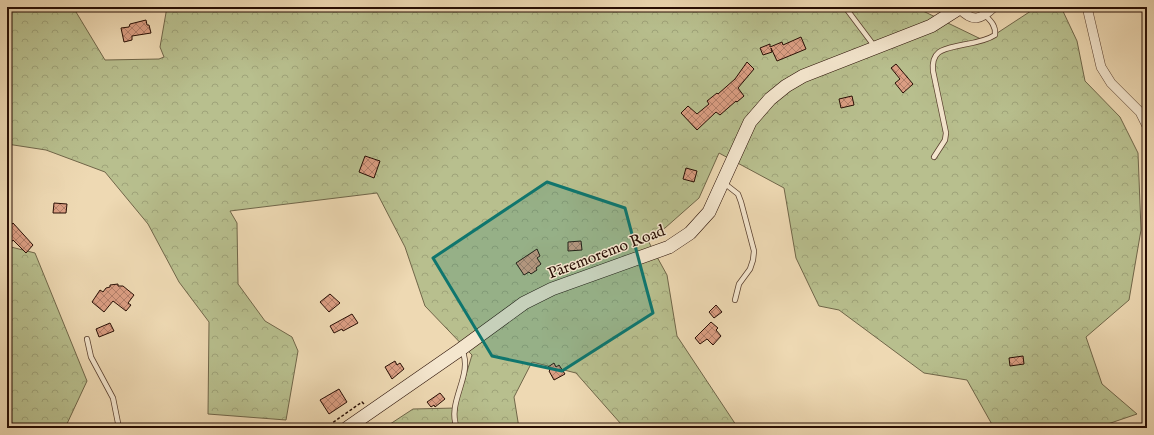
<svg xmlns="http://www.w3.org/2000/svg" width="1154" height="435" font-family="'IM FELL English',serif">
  <style>
    .forest { fill: url(#forest-crowns); stroke: #706649 }
    .building { fill: url(#building-cross-hatch); stroke: #280e04 }
    .lines { fill: none; stroke-linecap: round; stroke-linejoin: round }
    .lane-casing { stroke: #5a4130; stroke-width: 6 }
    .street-casing { stroke: #5a4130; stroke-width: 10 }
    .secondary-casing { stroke: #280e04; stroke-width: 14 }
    .path { stroke: #280e04; stroke-width: 1.5; stroke-dasharray: 3 2; stroke-linecap: butt }
    .lane { stroke: #f4e6ce; stroke-width: 4.5 }
    .street { stroke: #f4e6ce; stroke-width: 9 }
    .secondary { stroke: #f4e6ce; stroke-width: 13 }
    .marked { fill: #0f766e; fill-opacity: 0.2; stroke: #0f766e; stroke-width: 3; stroke-linejoin: round }
    .labels { text-anchor: middle; stroke-width: 3; stroke-linejoin: round; paint-order: stroke }
    .street-label { font-size: 16px; fill: #280e04; stroke: #f4e6ce }
  </style>
  <defs>
    <pattern id="forest-crowns" width="20" height="18" patternUnits="userSpaceOnUse"><rect width="20" height="18" fill="#b8bf8e"/><path d="M2 6a3 3 0 1 1 6 0M12 15a3 3 0 1 1 6 0" fill="none" stroke="#9ea379"/></pattern>
    <pattern id="building-cross-hatch" width="8" height="8" patternUnits="userSpaceOnUse"><rect width="8" height="8" fill="#db9e83"/><path d="M0 0l8 8M0 8l8-8" fill="none" stroke="#b27f69"/></pattern>
  </defs>
  <rect width="100%" height="100%" fill="#eed9b3"/>
  <filter id="stains"><feTurbulence type="fractalNoise" baseFrequency=".005" numOctaves="4"/><feColorMatrix values="0 0 0 0 .2 0 0 0 0 .09 0 0 0 0 .02 0 0 0 .5 -.17"/></filter>
  <radialGradient id="worn" r=".72"><stop offset=".6" stop-color="#630" stop-opacity="0"/><stop offset="1" stop-color="#630" stop-opacity=".3"/></radialGradient>
  <g class="forest">
    <polygon points="7,7 73,7 105,60 159,59 164,57 160,47 167,7 927,7 923,11 985,41 1037,7 1061,7 1077,41 1085,81 1120,117 1138,153 1141,230 1129,300 1086,337 1102,384 1137,414 1096,428 994,428 967,380 924,373 839,310 819,306 796,258 784,188 719,153 699,198 665,228 646,237 667,275 677,336 738,428 623,428 621,424 576,373 532,362 514,397 519,428 384,428 413,409 456,408 472,355 425,306 405,247 377,193 230,211 237,223 238,284 265,321 292,337 298,351 286,420 208,414 209,322 179,282 148,224 105,172 46,150 7,144"/>
    <polygon points="7,246 35,253 87,381 65,428 7,428"/>
  </g>
  <g class="building">
    <polygon points="146,20 147,25 149,25 151,33 132,36 132,40 124,42 121,28 129,27 130,24"/>
    <polygon points="801,37 806,49 777,61 771,48 772,52 763,55 760,48 770,44 770,47 782,42 783,45"/>
    <polygon points="747,62 754,69 738,88 744,96 737,102 736,101 720,115 716,112 697,130 681,113 688,106 697,114 709,104 707,101 717,93 718,94 735,79"/>
    <polygon points="896,64 913,84 903,93 895,83 900,79 891,68"/>
    <polygon points="852,96 854,105 841,108 839,99"/>
    <polygon points="365,156 380,161 374,178 359,172"/>
    <polygon points="686,168 697,171 694,182 683,179"/>
    <polygon points="54,203 67,204 66,213 53,213"/>
    <polygon points="13,223 33,245 26,253 13,240 7,248 7,230"/>
    <polygon points="581,241 582,250 568,251 568,242"/>
    <polygon points="537,249 540,256 537,258 541,264 536,268 537,270 531,274 529,272 524,275 516,263"/>
    <polygon points="118,284 118,286 123,286 134,295 128,303 131,305 126,311 113,301 104,312 92,302 100,290 103,292 106,288 110,287 110,285"/>
    <polygon points="330,294 340,303 329,312 320,302"/>
    <polygon points="716,305 722,312 714,318 709,312"/>
    <polygon points="352,314 358,323 343,331 342,329 334,333 330,326"/>
    <polygon points="711,322 718,328 716,330 721,336 713,345 707,339 700,344 695,338"/>
    <polygon points="110,323 114,331 99,337 96,329"/>
    <polygon points="1023,356 1024,364 1010,366 1009,358"/>
    <polygon points="395,361 397,365 400,363 404,369 392,379 385,367"/>
    <polygon points="554,363 556,367 559,365 565,374 554,380 549,371 550,370 548,367"/>
    <polygon points="339,389 347,402 329,414 320,400"/>
    <polygon points="440,393 445,399 435,407 434,405 431,407 427,402"/>
  </g>
  <g class="lines">
    <defs>
      <g id="lane">
        <polyline points="845,7 875,47"/>
        <path d="M934 157 945 140 946 133 933 71C931 49 945 49 962 45 973 43 986 41 995 35 996 26 991 21 985 15"/>
        <polyline points="724,183 738,194 741,202 754,251 753,260 750,269 739,284 735,300"/>
        <polyline points="87,339 91,357 113,398 119,428"/>
        <path d="M457 428C446 402 474 375 462 350"/>
      </g>
      <g id="street">
        <polyline points="1087,7 1101,67 1111,83 1140,112 1147,126"/>
        <path d="M959 8C973 23 980 20 994 7"/>
      </g>
      <polyline id="secondary" points="347,428 461,349 524,303 552,289 669,247 690,233 709,212 750,122 770,99 786,86 803,76 931,26 961,7"/>
    </defs>
    <use href="#lane" class="lane-casing"/>
    <use href="#street" class="street-casing"/>
    <use href="#secondary" class="secondary-casing"/>
    <polyline class="path" points="325,428 362,402 364,404"/>
    <use href="#lane" class="lane"/>
    <use href="#street" class="street"/>
    <use href="#secondary" class="secondary"/>
  </g>
  <path class="marked" d="M547 182 625 208 653 313 562 371 492 356 433 258Z"/>
  <g class="labels">
    <g class="street-label">
      <text transform="translate(606 251) rotate(-21)" y="6">Pāremoremo Road</text>
    </g>
  </g>
  <rect width="1154" height="435" fill="none" stroke="#eed9b3" stroke-width="24"/>
  <rect x="8" y="8" width="1138" height="419" fill="none" stroke="#280e04" stroke-width="2"/>
  <rect x="12" y="12" width="1130" height="411" fill="none" stroke="#280e04"/>
  <rect width="100%" height="100%" filter="url(#stains)"/>
  <rect width="100%" height="100%" fill="url(#worn)"/>
</svg>
